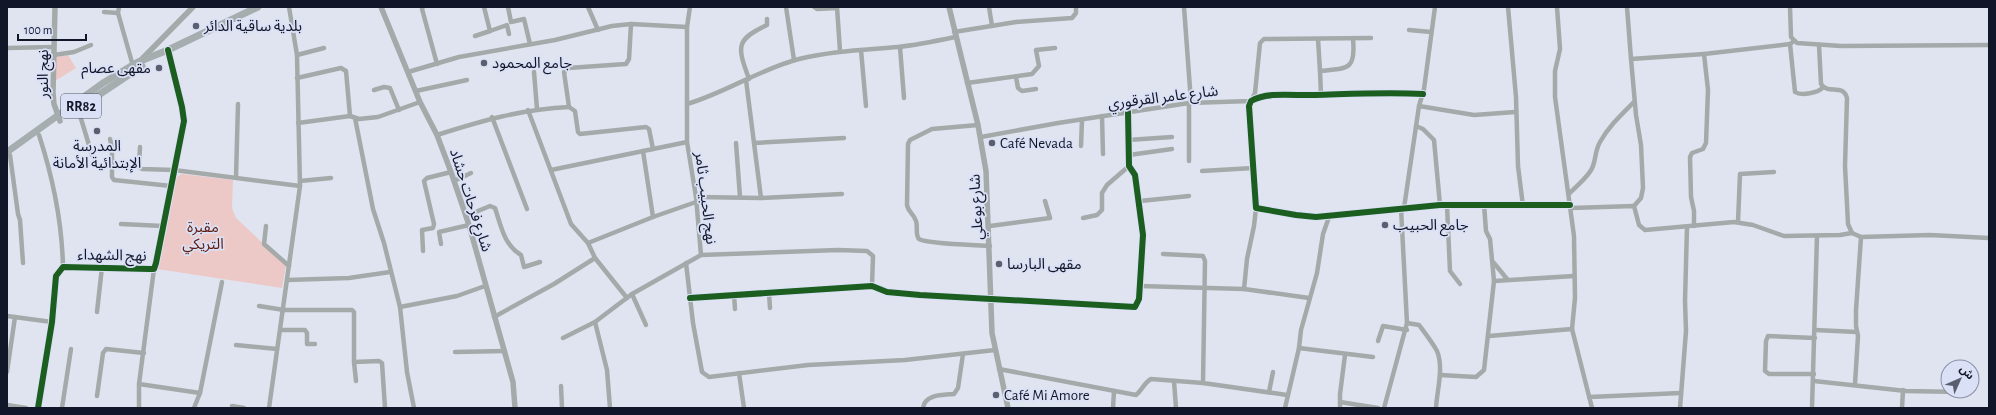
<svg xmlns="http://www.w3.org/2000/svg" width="1996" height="415" font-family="'Alegreya Sans','Noto Sans Arabic',sans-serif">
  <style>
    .green { fill: #ecc9c6 }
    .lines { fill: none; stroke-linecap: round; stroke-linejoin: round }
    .minor { stroke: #a4aaa9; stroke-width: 4.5 }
    .tertiary { stroke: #a4aaa9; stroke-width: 5.5 }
    .primary { stroke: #a5adaf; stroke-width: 7 }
    .cycleway-casing { stroke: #dae0f6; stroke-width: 8 }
    .cycleway { stroke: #1b5e20; stroke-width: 6 }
    .poi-dot { fill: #5a5e6f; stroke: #dae0f6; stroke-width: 1.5 }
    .labels { text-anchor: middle; stroke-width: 3.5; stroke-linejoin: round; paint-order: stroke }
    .shield { fill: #dae0f6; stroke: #4e5366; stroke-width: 1 }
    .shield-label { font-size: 14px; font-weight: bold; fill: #121629 }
    .poi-label { font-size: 15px; fill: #121629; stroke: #dae0f6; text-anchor: start }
    .street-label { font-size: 15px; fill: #121629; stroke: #dae0f6 }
    .park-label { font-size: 15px; fill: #5e1b0d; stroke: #dae0f6 }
  </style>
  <rect width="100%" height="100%" fill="#e0e4f0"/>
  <g class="green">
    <polygon points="68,55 76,68 55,81 56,57"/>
    <polygon points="181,174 233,180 232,208 236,218 286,265 282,288 157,269 175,179"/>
  </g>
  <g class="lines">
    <g class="minor">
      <polyline points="119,7 118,13 133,66"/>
      <polyline points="423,7 422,9 437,64"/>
      <polyline points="508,7 511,22 524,19 530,44"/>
      <polyline points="588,7 598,30"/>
      <polyline points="786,7 794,60"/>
      <polyline points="814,7 817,9 837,8"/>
      <polyline points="837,7 840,51"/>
      <polyline points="989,7 992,26"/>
      <polyline points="1184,7 1191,102"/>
      <polyline points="1508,7 1516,97 1518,166 1523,206"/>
      <polyline points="1557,7 1560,49 1555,71 1555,97 1574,236 1575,298 1572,329 1592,408"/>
      <polyline points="1627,7 1631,59 1704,54"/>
      <polyline points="1790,7 1791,37 1797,43 1841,46 1989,45"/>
      <polyline points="104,12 118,13"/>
      <polyline points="1409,30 1431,32"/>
      <polyline points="490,31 507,25 509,34"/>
      <polyline points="954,32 1016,22 1072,18 1076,13 1076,7"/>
      <polyline points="475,36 490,31 484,7"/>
      <polyline points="1318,39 1320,71"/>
      <path d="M1790 44 1795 92C1801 96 1819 93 1823 87"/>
      <path d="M1819 45 1821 84C1828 95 1843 83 1847 98L1845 166 1848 224 1852 233 1861 237 1930 235 1989 238"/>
      <polyline points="900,47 904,98"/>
      <polyline points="7,48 54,47"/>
      <polyline points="861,50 866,106"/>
      <polyline points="54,55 74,52 91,45"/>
      <polyline points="297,55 324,48"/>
      <polyline points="1631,59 1636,115 1641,145 1643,188 1641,198 1634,206"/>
      <polyline points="408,72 459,57 555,40 612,26 631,24 687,27"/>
      <polyline points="534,72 537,109"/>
      <polyline points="1016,77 1018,88 1022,91 1036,89"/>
      <polyline points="297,78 341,68 346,71 350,116"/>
      <path d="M749 79C738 48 734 40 767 25V19"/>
      <polyline points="746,80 761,198"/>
      <polyline points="967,83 1032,74 1039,66 1036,50 1055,48"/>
      <polyline points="374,90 384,87 390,88 399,110"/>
      <polyline points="416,91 467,80"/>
      <path d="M1423 94C1387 92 1351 94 1315 95 1296 96 1268 91 1251 101L1249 106 1256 208 1296 215 1316 217 1440 205H1570"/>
      <path d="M1321 95 1320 71C1347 68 1356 71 1353 39"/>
      <path d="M687 104C725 93 760 69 799 59 832 51 865 50 898 47 917 45 936 41 955 37"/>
      <polyline points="1419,106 1474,115 1515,112"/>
      <polyline points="569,107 575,111 578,132 580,134 646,127 649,129 653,149"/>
      <polyline points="76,109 79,112 92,155"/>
      <polyline points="528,110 571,224 588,243 595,258 627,298"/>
      <polyline points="1102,116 1103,154"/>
      <polyline points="492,117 527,209"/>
      <polyline points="355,118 373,209 384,243 400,307 407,372 414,408"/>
      <polyline points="298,123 350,116 359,119 378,117 420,102"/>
      <path d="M978 125 932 129 910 140 908 144 907 205C908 212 914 214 916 221 918 226 915 235 919 239 925 244 979 245 990 246"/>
      <polyline points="1416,126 1423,129 1434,140 1440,205"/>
      <path d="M39 135C53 178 62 222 63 267"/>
      <path d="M437 135C481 121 522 109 569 107L564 72 568 68 626 64 629 59 631 24"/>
      <polyline points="981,137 1058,123 1189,103 1251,101 1255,93 1260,43 1264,39 1371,38"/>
      <polyline points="110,139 112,148 112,177 114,180 171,186"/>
      <polyline points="1128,140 1172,137"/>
      <polyline points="736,143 740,197"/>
      <polyline points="754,143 844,138"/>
      <polyline points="1081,146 1082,120"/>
      <polyline points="140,147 139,167 142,169 174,170 300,186"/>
      <polyline points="643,151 653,217"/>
      <polyline points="10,155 18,214 20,220 23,263"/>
      <polyline points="1129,155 1172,149"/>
      <polyline points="1189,161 1189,103"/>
      <polyline points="551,170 687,142"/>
      <polyline points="1202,171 1253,168"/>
      <polyline points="236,177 238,104"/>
      <polyline points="300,181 331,178"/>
      <polyline points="454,181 471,173"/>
      <path d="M1569 194C1576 186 1590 176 1593 166 1596 158 1595 151 1600 142 1609 126 1621 115 1634 102"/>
      <polyline points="696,197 761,198 842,194"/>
      <polyline points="1140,201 1189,196"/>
      <polyline points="1484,204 1486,231 1490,239 1494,281 1574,276"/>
      <polyline points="1447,205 1450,271 1460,284"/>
      <polyline points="1404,208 1419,106 1424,89 1435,7"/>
      <polyline points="1571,208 1634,206 1639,225 1645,230 1734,222 1753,225 1784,236 1840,235 1852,233"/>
      <path d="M466 216 490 206 495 208C501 226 504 245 521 255L524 267 540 262"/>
      <polyline points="1083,218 1097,215 1102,210 1102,193 1107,185 1129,166"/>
      <polyline points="1738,222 1740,174 1774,172"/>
      <polyline points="121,224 163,226"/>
      <polyline points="266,226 264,244 289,266"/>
      <polyline points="990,226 1050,218 1045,201"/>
      <polyline points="1694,226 1694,211 1691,197 1690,157 1692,153 1703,149 1706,143 1708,90 1704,54 1790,44 1794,41"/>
      <polyline points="588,243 653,217 696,202"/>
      <polyline points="441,244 439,232 469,225"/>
      <polyline points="423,251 422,230 433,228 434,224 424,181 427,178 451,172"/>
      <polyline points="1163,254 1203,256 1205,261 1203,383 1287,395"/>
      <polyline points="701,255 838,250 867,251 873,256 872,286"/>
      <polyline points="686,263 693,323 702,372 709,377 808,365 905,360 995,350"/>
      <polyline points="1494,263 1507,279"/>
      <polyline points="154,269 139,384 200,393 222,282"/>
      <polyline points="287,280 349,278 390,272"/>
      <polyline points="1140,286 1244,289 1309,298"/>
      <polyline points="1244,289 1247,259 1254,226 1256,208"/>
      <polyline points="769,293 770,308"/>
      <polyline points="632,294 646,325"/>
      <polyline points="734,295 735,309"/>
      <polyline points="690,298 872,286 887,292 920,295 1135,307 1139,299 1143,235 1135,175 1129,166 1128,112"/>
      <polyline points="259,306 284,310 352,310 354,312 354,362 356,381"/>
      <polyline points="400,307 457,296 485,286"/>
      <polyline points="97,312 102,267"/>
      <polyline points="7,316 52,322"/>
      <polyline points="494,317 554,284 595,258"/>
      <polyline points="595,322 607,370 610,408"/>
      <path d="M1407 323 1419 325C1425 333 1432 342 1437 351 1444 368 1437 390 1436 408"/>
      <polyline points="281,330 305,330 307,333 307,344 315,344"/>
      <polyline points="1815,330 1857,332"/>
      <polyline points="1489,336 1572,329"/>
      <polyline points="563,338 595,322 632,294 701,255 696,197 687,142 687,27 690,7"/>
      <polyline points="1378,341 1383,326 1407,330"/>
      <polyline points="236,345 277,349"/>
      <polyline points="1299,348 1373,357"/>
      <polyline points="455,352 505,351"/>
      <polyline points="354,362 379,361 382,363 385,408"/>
      <path d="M999 369 1136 395C1142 390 1144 383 1151 379L1203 383"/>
      <polyline points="7,372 15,317"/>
      <polyline points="739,373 744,408"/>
      <polyline points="1814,374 1769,374 1765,371 1766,341 1768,336 1815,338"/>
      <polyline points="1440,375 1476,377 1484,370 1494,281"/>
      <polyline points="1174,381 1176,408"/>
      <polyline points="1814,381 1906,391 1960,392"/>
      <polyline points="1855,384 1858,336 1856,326 1856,310 1861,237"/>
      <polyline points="561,386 562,408"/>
      <polyline points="1269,392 1273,372"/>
      <polyline points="97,396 103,353 106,349 144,353"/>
      <polyline points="1589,397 1681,393"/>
      <polyline points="1340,402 1378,408"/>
      <polyline points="7,405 26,408"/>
      <polyline points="232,406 244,408"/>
      <polyline points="38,408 52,322 56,276 63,267 150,269 154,269 156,263 184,121 182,107 168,50"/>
      <polyline points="62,408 71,349"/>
      <polyline points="139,408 139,384"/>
      <polyline points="194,408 200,393"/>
      <polyline points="269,408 300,186 297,55 289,7"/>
      <path d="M923 408C925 394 943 395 954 394L958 388 963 354"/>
      <polyline points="1113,408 1114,391"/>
      <polyline points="1285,408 1299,348 1301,330 1317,273 1323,234 1329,217"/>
      <polyline points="1340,408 1340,394 1345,355"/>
      <polyline points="1384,408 1407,323 1401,208"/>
      <polyline points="1680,408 1686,331 1685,301 1687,227"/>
      <polyline points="1812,408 1817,236"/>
      <polyline points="1902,408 1903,390"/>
    </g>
    <g class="tertiary">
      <polyline points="55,7 53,93 54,104 60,121"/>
      <polyline points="381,7 420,102 437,135 451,172 469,225 513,382 515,408"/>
      <polyline points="949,7 978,125 986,171 992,333 1008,408"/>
      <polyline points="140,61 193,7"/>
    </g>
    <g class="primary">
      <polyline points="73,112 142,66"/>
      <polyline points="7,152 103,83 138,62 168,50 258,7"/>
    </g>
    <defs>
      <g id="cycleway">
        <path d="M1423 94C1387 92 1351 94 1315 95 1296 96 1268 91 1251 101L1249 106 1256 208 1296 215 1316 217 1440 205H1570"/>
        <polyline points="690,298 872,286 887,292 920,295 1135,307 1139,299 1143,235 1135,175 1129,166 1128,112"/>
        <polyline points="38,408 52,322 56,276 63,267 150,269 154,269 156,263 184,121 182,107 168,50"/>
      </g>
    </defs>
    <use href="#cycleway" class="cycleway-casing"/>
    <use href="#cycleway" class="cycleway"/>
  </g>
  <g class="poi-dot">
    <circle cx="196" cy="26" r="4"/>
    <circle cx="484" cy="63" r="4"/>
    <circle cx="159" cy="68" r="4"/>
    <circle cx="97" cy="131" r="4"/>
    <circle cx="992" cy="143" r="4"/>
    <circle cx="1385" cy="225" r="4"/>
    <circle cx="999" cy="264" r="4"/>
    <circle cx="996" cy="395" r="4"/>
  </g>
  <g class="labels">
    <rect class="shield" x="61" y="94" width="40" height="24" rx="3"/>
    <g class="shield-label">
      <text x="81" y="111">RR82</text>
    </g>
    <g class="poi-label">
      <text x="204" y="31">بلدية ساقية الدائر</text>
      <text x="492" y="68">جامع المحمود</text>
      <text x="151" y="73" text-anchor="end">مقهى عصام</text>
      <text x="1000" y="148">Café Nevada</text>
      <text x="97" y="151" text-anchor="middle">المدرسة<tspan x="97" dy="17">الإبتدائية الأمانة</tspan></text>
      <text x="1393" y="230">جامع الحبيب</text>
      <text x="1007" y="269">مقهى البارسا</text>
      <text x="1004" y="400">Café Mi Amore</text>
    </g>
    <g class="street-label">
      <text transform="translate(43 74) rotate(-90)" y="5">نهج النور</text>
      <text transform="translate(1163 97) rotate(-7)" y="5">شارع عامر القرقوري</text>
      <text transform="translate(706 198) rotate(83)" y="5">نهج الحبيب ثامر</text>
      <text transform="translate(471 200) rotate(72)" y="5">شارع فرحات حشاد</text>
      <text transform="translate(976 207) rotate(-93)" y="5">شارع بوعلي</text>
      <text transform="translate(112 255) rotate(1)" y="5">نهج الشهداء</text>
    </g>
    <g class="park-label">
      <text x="203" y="232">مقبرة<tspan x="203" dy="17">التريكي</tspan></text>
    </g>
  </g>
  <rect width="1996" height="415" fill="none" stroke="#121629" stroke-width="16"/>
  <g transform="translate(1960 379) rotate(45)"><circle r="19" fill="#dae0f6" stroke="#8a8fa4"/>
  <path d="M0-3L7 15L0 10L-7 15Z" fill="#5a5e6f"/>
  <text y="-6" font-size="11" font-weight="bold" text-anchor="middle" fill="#121629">ش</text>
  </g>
  <path d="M18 34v6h68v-6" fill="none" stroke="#121629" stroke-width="2"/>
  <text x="24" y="34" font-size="12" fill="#121629" stroke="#dae0f6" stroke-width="3" paint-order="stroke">100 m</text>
</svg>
